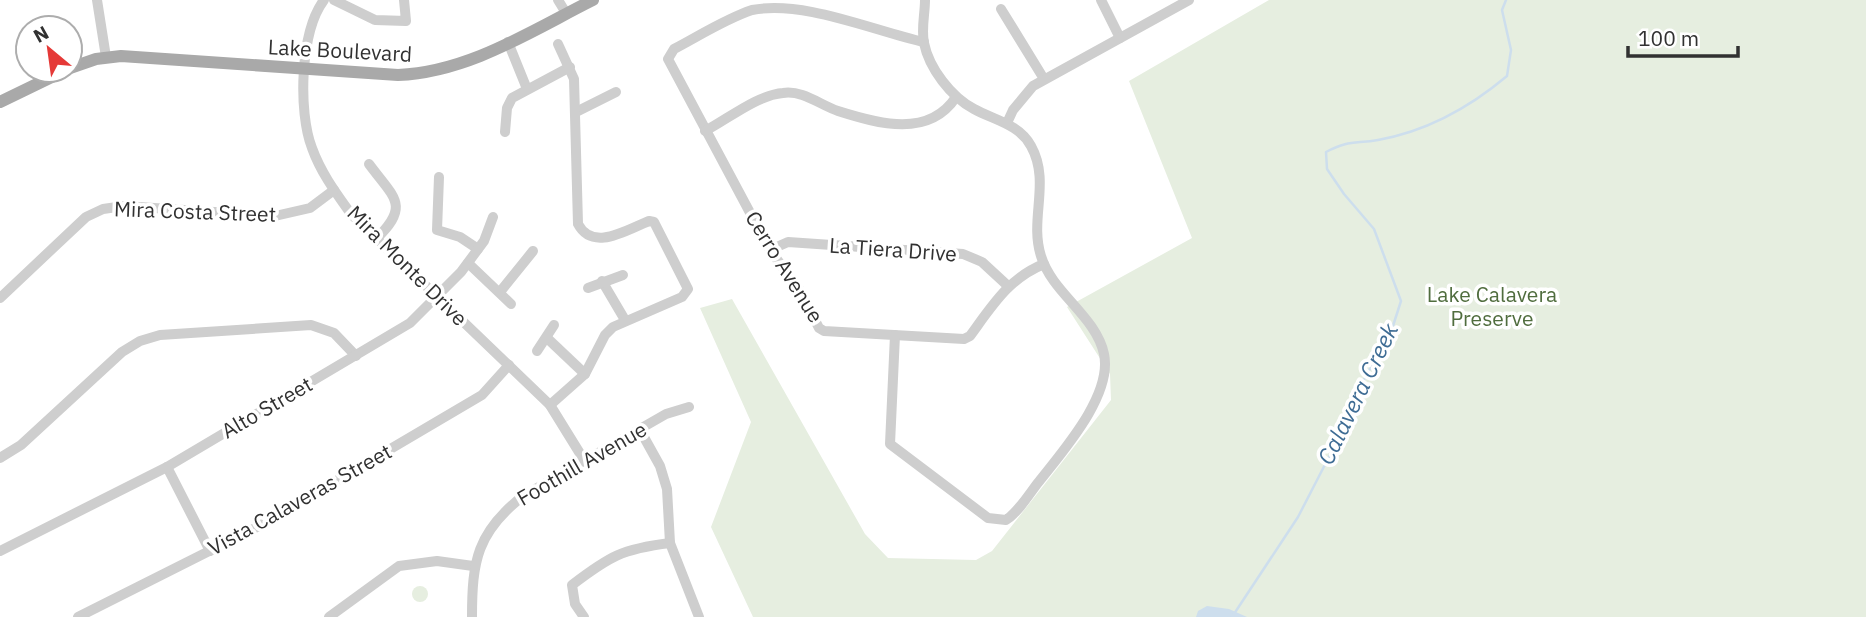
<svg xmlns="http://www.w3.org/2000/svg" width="1866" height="617" font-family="'IBM Plex Sans',sans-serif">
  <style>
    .green { fill: #e6eee0 }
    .water { fill: #cddeed }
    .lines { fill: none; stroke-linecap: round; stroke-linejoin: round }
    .stream { stroke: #cddeed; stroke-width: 2.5 }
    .minor { stroke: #cecece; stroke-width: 10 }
    .major { stroke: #a9a9a9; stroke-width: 12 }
    .labels { text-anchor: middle; stroke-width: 7; stroke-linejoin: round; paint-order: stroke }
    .street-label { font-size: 21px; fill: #313131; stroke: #fff }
    .park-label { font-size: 21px; fill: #506d3e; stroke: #fff }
    .water-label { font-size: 23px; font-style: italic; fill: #3e6c94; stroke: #fff }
  </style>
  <rect width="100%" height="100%" fill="#fff"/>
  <g class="green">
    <polygon points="1269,0 1866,0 1866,617 753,617 711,527 751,422 700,308 732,299 865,534 888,558 976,560 992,551 1111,400 1110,374 1067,307 1192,238 1129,81"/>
    <circle cx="420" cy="594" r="8"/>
  </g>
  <polygon class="water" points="1207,606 1229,609 1247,617 1196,617 1198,611"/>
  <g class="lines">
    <path class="stream" d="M1232 617 1298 517 1332 451 1356 394 1392 329 1401 301 1374 229 1344 194 1327 169 1326 152C1349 140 1354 144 1378 140 1428 131 1469 108 1507 76L1511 50 1502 10 1506 0"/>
    <g class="minor">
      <polyline points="97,0 106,57"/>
      <path d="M324 0C300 32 298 112 312 148 321 173 336 193 351 214L550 405 584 460"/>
      <polyline points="334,0 375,20 406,21 404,0"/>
      <polyline points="558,0 566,13"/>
      <polyline points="1101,0 1120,38"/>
      <polyline points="1001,9 1044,79"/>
      <polyline points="508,42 527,89"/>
      <path d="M924 42C871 30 804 0 752 10 725 19 699 36 674 49L668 59 770 250 799 289 819 328 824 331 964 339 970 336C992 306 1009 278 1044 264"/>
      <polyline points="576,112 616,92"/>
      <polyline points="1007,123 1013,110 1033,86 1189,0"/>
      <path d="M705 131C728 119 757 95 783 93 803 90 820 105 838 111 879 124 929 138 956 97"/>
      <polyline points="505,132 507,108 512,98 570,67"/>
      <path d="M369 164C394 198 411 205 376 239"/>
      <polyline points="439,177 437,230 460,237 478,249"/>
      <polyline points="770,250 788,242 963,254 982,262 1008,286"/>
      <polyline points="468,263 511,304"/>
      <polyline points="602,281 625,320"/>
      <polyline points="588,288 623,275"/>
      <polyline points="500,292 533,251"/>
      <polyline points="0,298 86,217 103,209 124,206 275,216 310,208 334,190"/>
      <path d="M895 335 890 444 988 518 1006 520C1019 511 1028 496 1037 484 1061 453 1113 396 1104 354 1096 316 1052 293 1041 256 1029 219 1051 182 1031 146 1019 124 994 120 974 109 951 97 929 68 924 43 921 29 925 14 925 0"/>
      <polyline points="547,338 585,374"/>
      <polyline points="537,351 554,325"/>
      <path d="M550 405 585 374 605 335 613 327 682 297 688 289 654 222 649 221C626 230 593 252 578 224L574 79 558 44"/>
      <polyline points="640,430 660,466 667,489 670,543 699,617"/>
      <polyline points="0,458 21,445 122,352 140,341 160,335 311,325 334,333 356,356"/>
      <polyline points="167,467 210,551"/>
      <polyline points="0,551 167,467 410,323 461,272 484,241 493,217"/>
      <polyline points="78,617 263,524 482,395 509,365"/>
      <polyline points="329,617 399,566 437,561 473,566"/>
      <path d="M472 617C472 561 477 532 523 496L666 414 689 407"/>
      <path d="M584 617 575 604 572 585C610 556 622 549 670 543"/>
    </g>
    <g class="major">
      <path d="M70 68 96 59 121 56 398 75C469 72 531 31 593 0"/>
      <polyline points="0,102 66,70"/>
    </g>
  </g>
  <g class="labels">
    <g class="street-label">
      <text transform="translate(340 51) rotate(3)" y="7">Lake Boulevard</text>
      <text transform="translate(195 212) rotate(2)" y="7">Mira Costa Street</text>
      <text transform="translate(893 250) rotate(4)" y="7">La Tiera Drive</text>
      <text transform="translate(407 266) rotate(45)" y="7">Mira Monte Drive</text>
      <text transform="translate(784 267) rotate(58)" y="7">Cerro Avenue</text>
      <text transform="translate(267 408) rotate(-30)" y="7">Alto Street</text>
      <text transform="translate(582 464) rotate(-30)" y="7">Foothill Avenue</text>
      <text transform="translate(300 500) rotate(-29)" y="7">Vista Calaveras Street</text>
    </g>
    <g class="park-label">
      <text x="1492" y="302">Lake Calavera<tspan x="1492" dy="24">Preserve</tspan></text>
    </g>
    <g class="water-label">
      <text transform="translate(1358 394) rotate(-64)" y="8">Calavera Creek</text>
    </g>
  </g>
  <g transform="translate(49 49) rotate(331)"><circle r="33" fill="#ffffff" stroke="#adadad" stroke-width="2"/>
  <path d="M0-5L12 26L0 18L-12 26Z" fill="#e53937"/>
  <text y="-10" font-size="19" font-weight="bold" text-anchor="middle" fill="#313131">N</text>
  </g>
  <path d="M1628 46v10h110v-10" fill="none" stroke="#313131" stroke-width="3.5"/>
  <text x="1638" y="46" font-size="21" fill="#313131" stroke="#ffffff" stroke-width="5" paint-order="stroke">100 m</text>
</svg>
